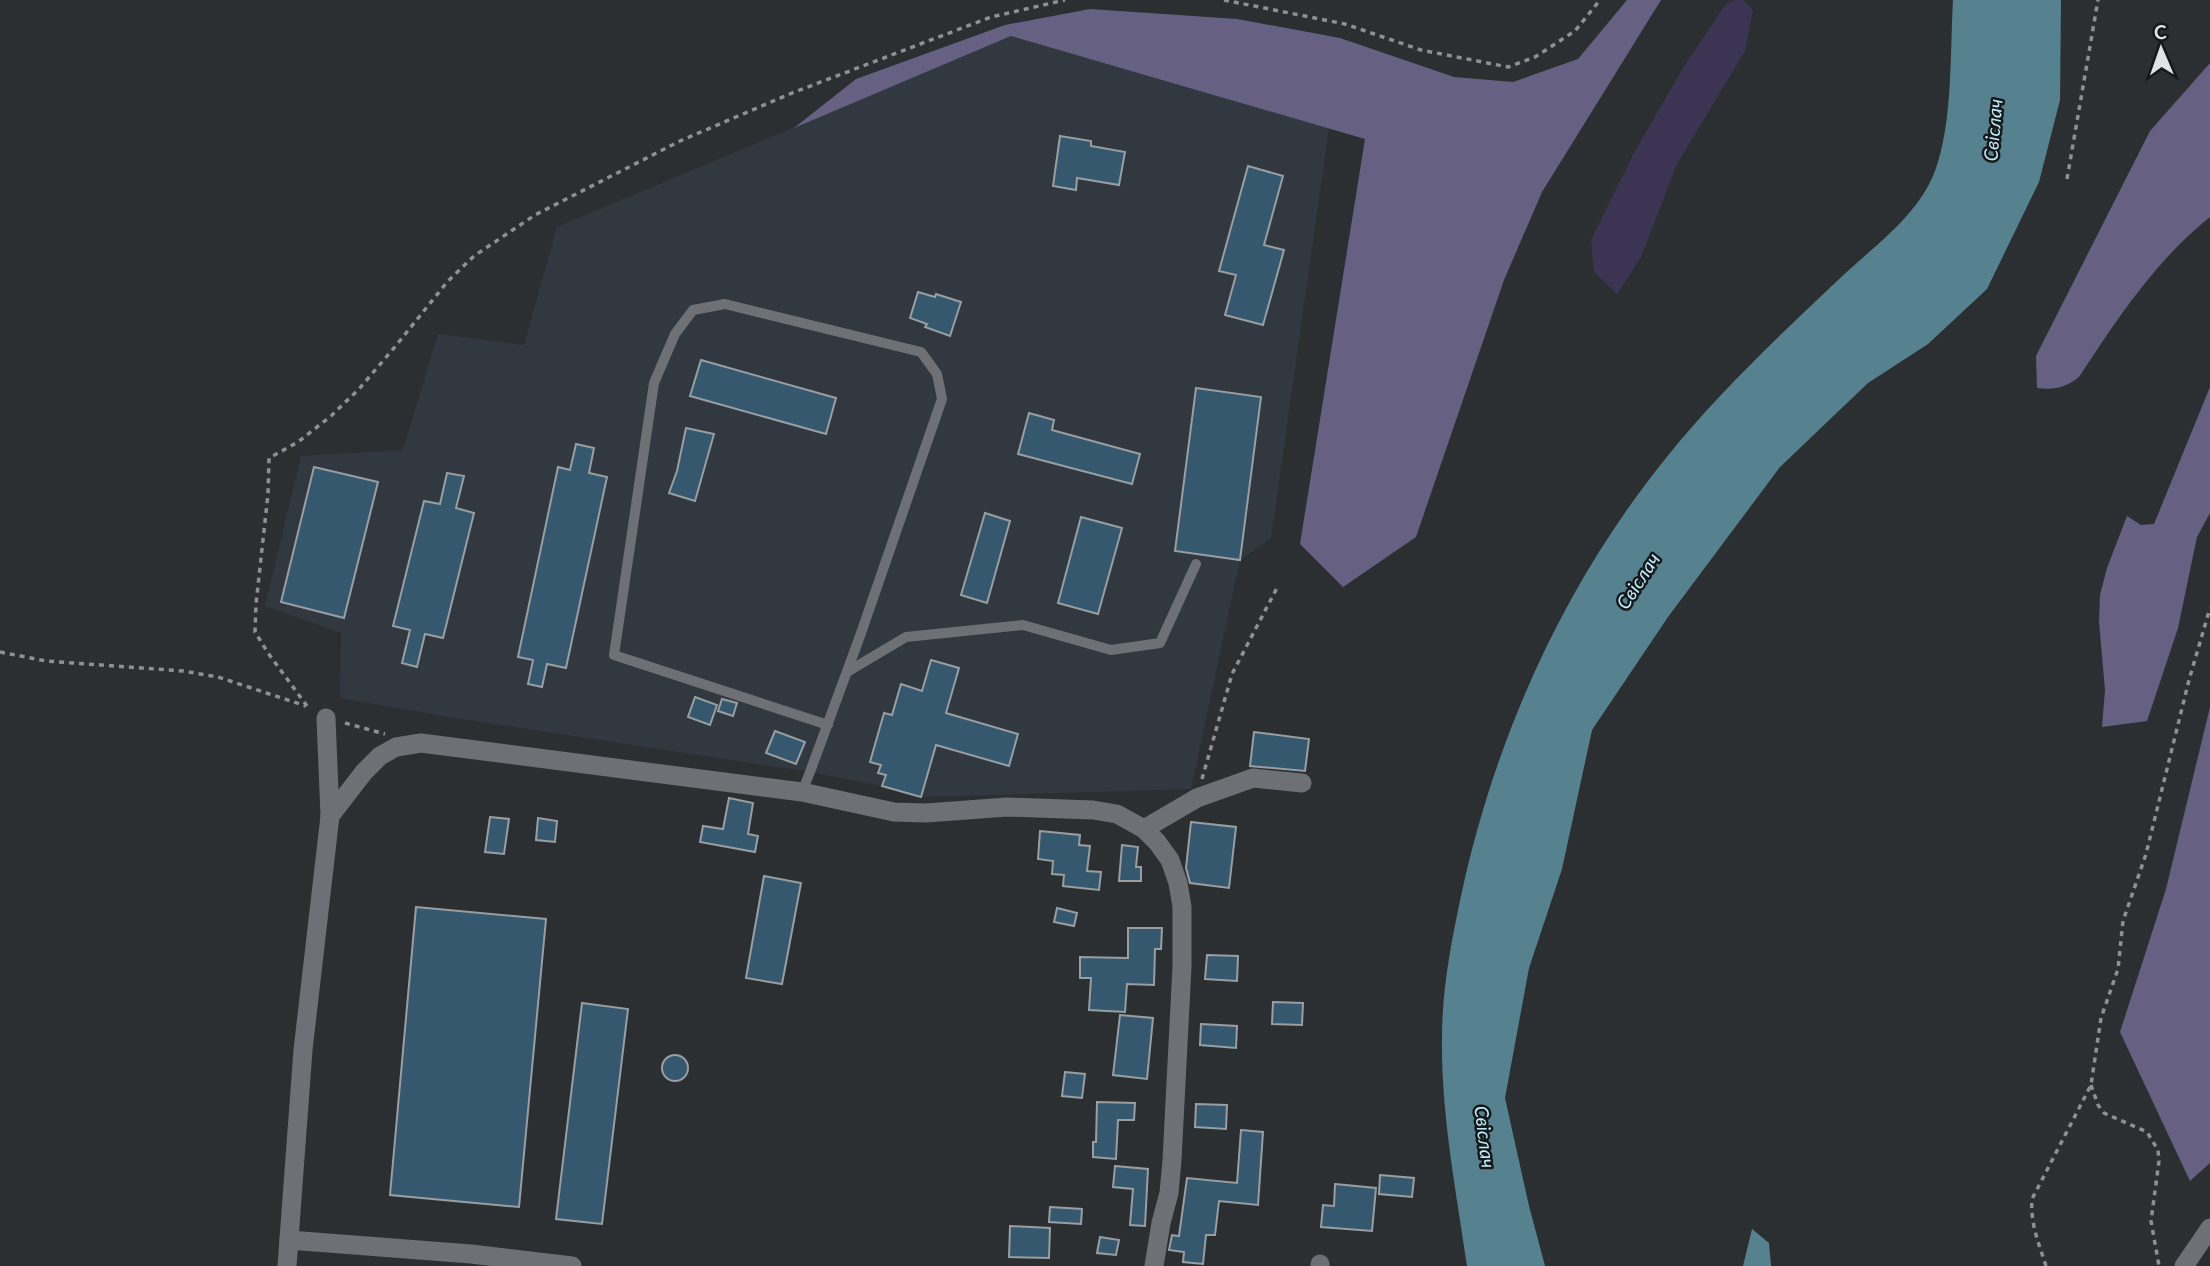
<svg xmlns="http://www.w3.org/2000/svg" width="2210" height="1266" font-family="Lato,sans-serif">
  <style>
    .built { fill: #313840 }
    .green { fill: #3b3553 }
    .forest { fill: #666082 }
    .water { fill: #568290 }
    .building { fill: #36586e; stroke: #989ea1; stroke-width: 2 }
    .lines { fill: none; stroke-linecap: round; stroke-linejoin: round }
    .path { stroke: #8e9093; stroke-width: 3.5; stroke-dasharray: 5 5; stroke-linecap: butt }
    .lane { stroke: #6d7074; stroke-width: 10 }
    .street { stroke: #6d7074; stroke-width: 19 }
    .labels { text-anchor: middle; stroke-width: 5; stroke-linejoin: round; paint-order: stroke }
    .water-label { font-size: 19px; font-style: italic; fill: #c0edfb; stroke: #151718 }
  </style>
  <rect width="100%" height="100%" fill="#2c2f32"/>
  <polygon class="built" points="1011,36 1329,128 1271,538 1240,560 1191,789 921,797 882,786 810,772 455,718 340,698 341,633 265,606 301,456 403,450 438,334 524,345 557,227"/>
  <polygon class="green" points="1735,0 1743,0 1753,10 1745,51 1677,164 1641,257 1617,294 1594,272 1591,240 1635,151 1685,65 1726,4"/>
  <g class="forest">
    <polygon points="1627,0 1661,0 1542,192 1504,280 1416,537 1343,587 1300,544 1365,139 1011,36 794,128 856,79 1005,25 1090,9 1237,19 1340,38 1454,77 1513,82 1578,59"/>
    <path d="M2210 63V217C2155 261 2117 319 2079 377 2065 388 2054 390 2037 388L2036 356 2150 131Z"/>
    <polygon points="2210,387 2210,513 2197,537 2178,628 2147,721 2102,727 2105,690 2099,622 2100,595 2107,568 2127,516 2141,525 2154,524"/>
    <polygon points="2210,707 2210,1163 2190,1181 2120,1032 2166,889"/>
  </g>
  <g class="water">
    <path d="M1953 0H2061L2060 100 2039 182 1987 289 1928 344 1868 383 1780 467 1668 617 1592 730 1562 869 1529 968 1505 1098 1529 1206 1545 1266H1467C1456 1190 1441 1114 1442 1038 1442 990 1451 943 1461 896 1495 737 1564 584 1666 458 1717 394 1777 338 1836 282 1871 248 1917 218 1935 171 1953 123 1950 52 1953 0Z"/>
    <polygon points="1752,1229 1769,1243 1771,1266 1743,1266"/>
  </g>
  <g class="building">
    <polygon points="1060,136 1091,141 1091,146 1125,152 1119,185 1077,178 1076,190 1053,186"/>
    <polygon points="1248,166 1283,176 1264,245 1284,250 1263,325 1225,315 1236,275 1219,271"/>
    <polygon points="918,292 935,297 936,294 961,302 950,336 925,327 927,324 910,318"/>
    <polygon points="701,360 836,398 826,434 690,396"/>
    <polygon points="1196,388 1261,397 1240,560 1175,551"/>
    <polygon points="1029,413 1054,420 1052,430 1140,454 1132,484 1018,454"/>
    <polygon points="686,428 714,434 695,501 669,493 677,471"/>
    <polygon points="576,444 594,448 589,473 607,477 566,668 547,664 542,687 528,684 533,660 518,657 558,467 570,470"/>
    <polygon points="314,467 378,482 344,618 281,602"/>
    <polygon points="447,473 464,476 456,508 474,513 443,638 425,634 417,667 402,663 410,630 393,626 424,501 440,504"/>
    <polygon points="985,513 1010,521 987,603 961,595"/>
    <polygon points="1081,517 1122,528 1098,614 1058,603"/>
    <polygon points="931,660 959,668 946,713 1018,734 1009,766 936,745 921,797 882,786 886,775 878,773 881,765 870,762 884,713 892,715 901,684 922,691"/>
    <polygon points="695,697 717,705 710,725 688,717"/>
    <polygon points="722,699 737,703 733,716 718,711"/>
    <polygon points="775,731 805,742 796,764 766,753"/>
    <polygon points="1254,732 1309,739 1305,771 1250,766"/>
    <polygon points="729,798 753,803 748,834 758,836 755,852 700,842 703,826 723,829"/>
    <polygon points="490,817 509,819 504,854 485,852"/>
    <polygon points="538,818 557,821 555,842 536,840"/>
    <polygon points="1191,822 1236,827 1229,888 1190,883 1186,868"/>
    <polygon points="1040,831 1080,835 1079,845 1090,846 1087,871 1101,872 1099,890 1063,886 1064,875 1052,874 1053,861 1038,859"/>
    <polygon points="1122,845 1138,847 1136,867 1141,867 1141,881 1119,881"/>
    <polygon points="764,876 801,883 782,984 746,978"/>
    <polygon points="416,907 546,919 519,1207 390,1195"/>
    <polygon points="1057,908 1077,913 1074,926 1054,922"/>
    <polygon points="1128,928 1162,928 1161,949 1155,949 1154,985 1127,984 1125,1012 1089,1010 1091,978 1080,978 1080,957 1128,958"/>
    <polygon points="1207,955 1238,956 1237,981 1205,979"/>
    <polygon points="1273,1002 1303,1003 1302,1025 1272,1024"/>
    <polygon points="582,1003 628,1009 602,1224 556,1219"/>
    <polygon points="1120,1015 1153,1018 1147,1079 1113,1075"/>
    <polygon points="1201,1024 1237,1026 1236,1048 1200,1045"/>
    <circle cx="675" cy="1068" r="13"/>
    <polygon points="1065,1072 1085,1074 1082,1098 1062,1096"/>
    <polygon points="1097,1102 1135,1103 1134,1120 1118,1120 1116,1159 1093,1157 1093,1142 1096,1142"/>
    <polygon points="1196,1104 1227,1105 1226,1129 1195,1127"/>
    <polygon points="1241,1130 1263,1132 1258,1205 1219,1201 1215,1235 1206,1235 1203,1264 1183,1262 1184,1252 1169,1250 1172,1235 1179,1236 1187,1178 1237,1183"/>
    <polygon points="1115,1166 1148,1169 1145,1226 1130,1225 1133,1189 1113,1187"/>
    <polygon points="1380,1175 1414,1178 1412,1197 1379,1194"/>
    <polygon points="1335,1184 1376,1188 1372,1231 1321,1227 1323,1205 1334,1206"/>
    <polygon points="1050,1207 1082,1209 1081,1224 1049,1222"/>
    <polygon points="1010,1226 1050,1228 1049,1258 1009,1257"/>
    <polygon points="1100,1237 1119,1240 1116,1255 1097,1253"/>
  </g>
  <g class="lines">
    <g class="path">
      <polyline points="1224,0 1345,24 1421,50 1508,67 1535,57 1575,31 1600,0"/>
      <polyline points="2067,179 2098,0"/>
      <polyline points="0,652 46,661 183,671 218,677 306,706"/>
      <polyline points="307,706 268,653 255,632 256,604 268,494 269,458 298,442 331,416 359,389 394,348 448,281 474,256 535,215 680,141 792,93 991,17 1065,0"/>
      <polyline points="345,723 385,734"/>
      <polyline points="1202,779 1232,674 1278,586"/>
      <polyline points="2091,1085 2098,1105 2104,1113 2147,1132 2158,1150 2159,1161 2151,1221 2159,1266"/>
      <path d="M2046 1266C2039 1244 2030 1223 2032 1199L2091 1085 2101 1018 2118 969 2123 921 2146 854 2189 680 2210 608"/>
    </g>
    <g class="lane">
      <polyline points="847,672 906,637 1023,625 1111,650 1160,643 1196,564"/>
      <polyline points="802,792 810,772 860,636 942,399 937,374 921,352 725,304 693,310 675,334 654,383 614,655 828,725"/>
    </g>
    <g class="street">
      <polyline points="326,718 330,816"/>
      <polyline points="1144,829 1197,798 1253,778 1302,783"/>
      <polyline points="289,1240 471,1254 572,1266"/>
      <polyline points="287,1266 303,1050 330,816 364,772 380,756 396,747 421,743 802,792 894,812 926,813 1007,807 1093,810 1117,814 1144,829 1157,842 1170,860 1178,883 1182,907 1182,967 1172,1160 1169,1193 1161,1223 1154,1266"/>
      <polyline points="1320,1266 1320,1264"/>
      <polyline points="2184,1266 2210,1228"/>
    </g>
  </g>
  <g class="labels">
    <g class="water-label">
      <text transform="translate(1993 130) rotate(-85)" y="7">Свіслач</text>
      <text transform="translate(1638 581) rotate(-57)" y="7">Свіслач</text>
      <text transform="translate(1485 1137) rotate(83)" y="7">Свіслач</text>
    </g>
  </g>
  <g transform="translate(2161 49) rotate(358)" stroke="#151718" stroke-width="5" paint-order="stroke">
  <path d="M0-5L12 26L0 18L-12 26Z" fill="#e0e2e4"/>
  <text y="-10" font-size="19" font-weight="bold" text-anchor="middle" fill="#e0e2e4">С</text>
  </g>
</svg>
